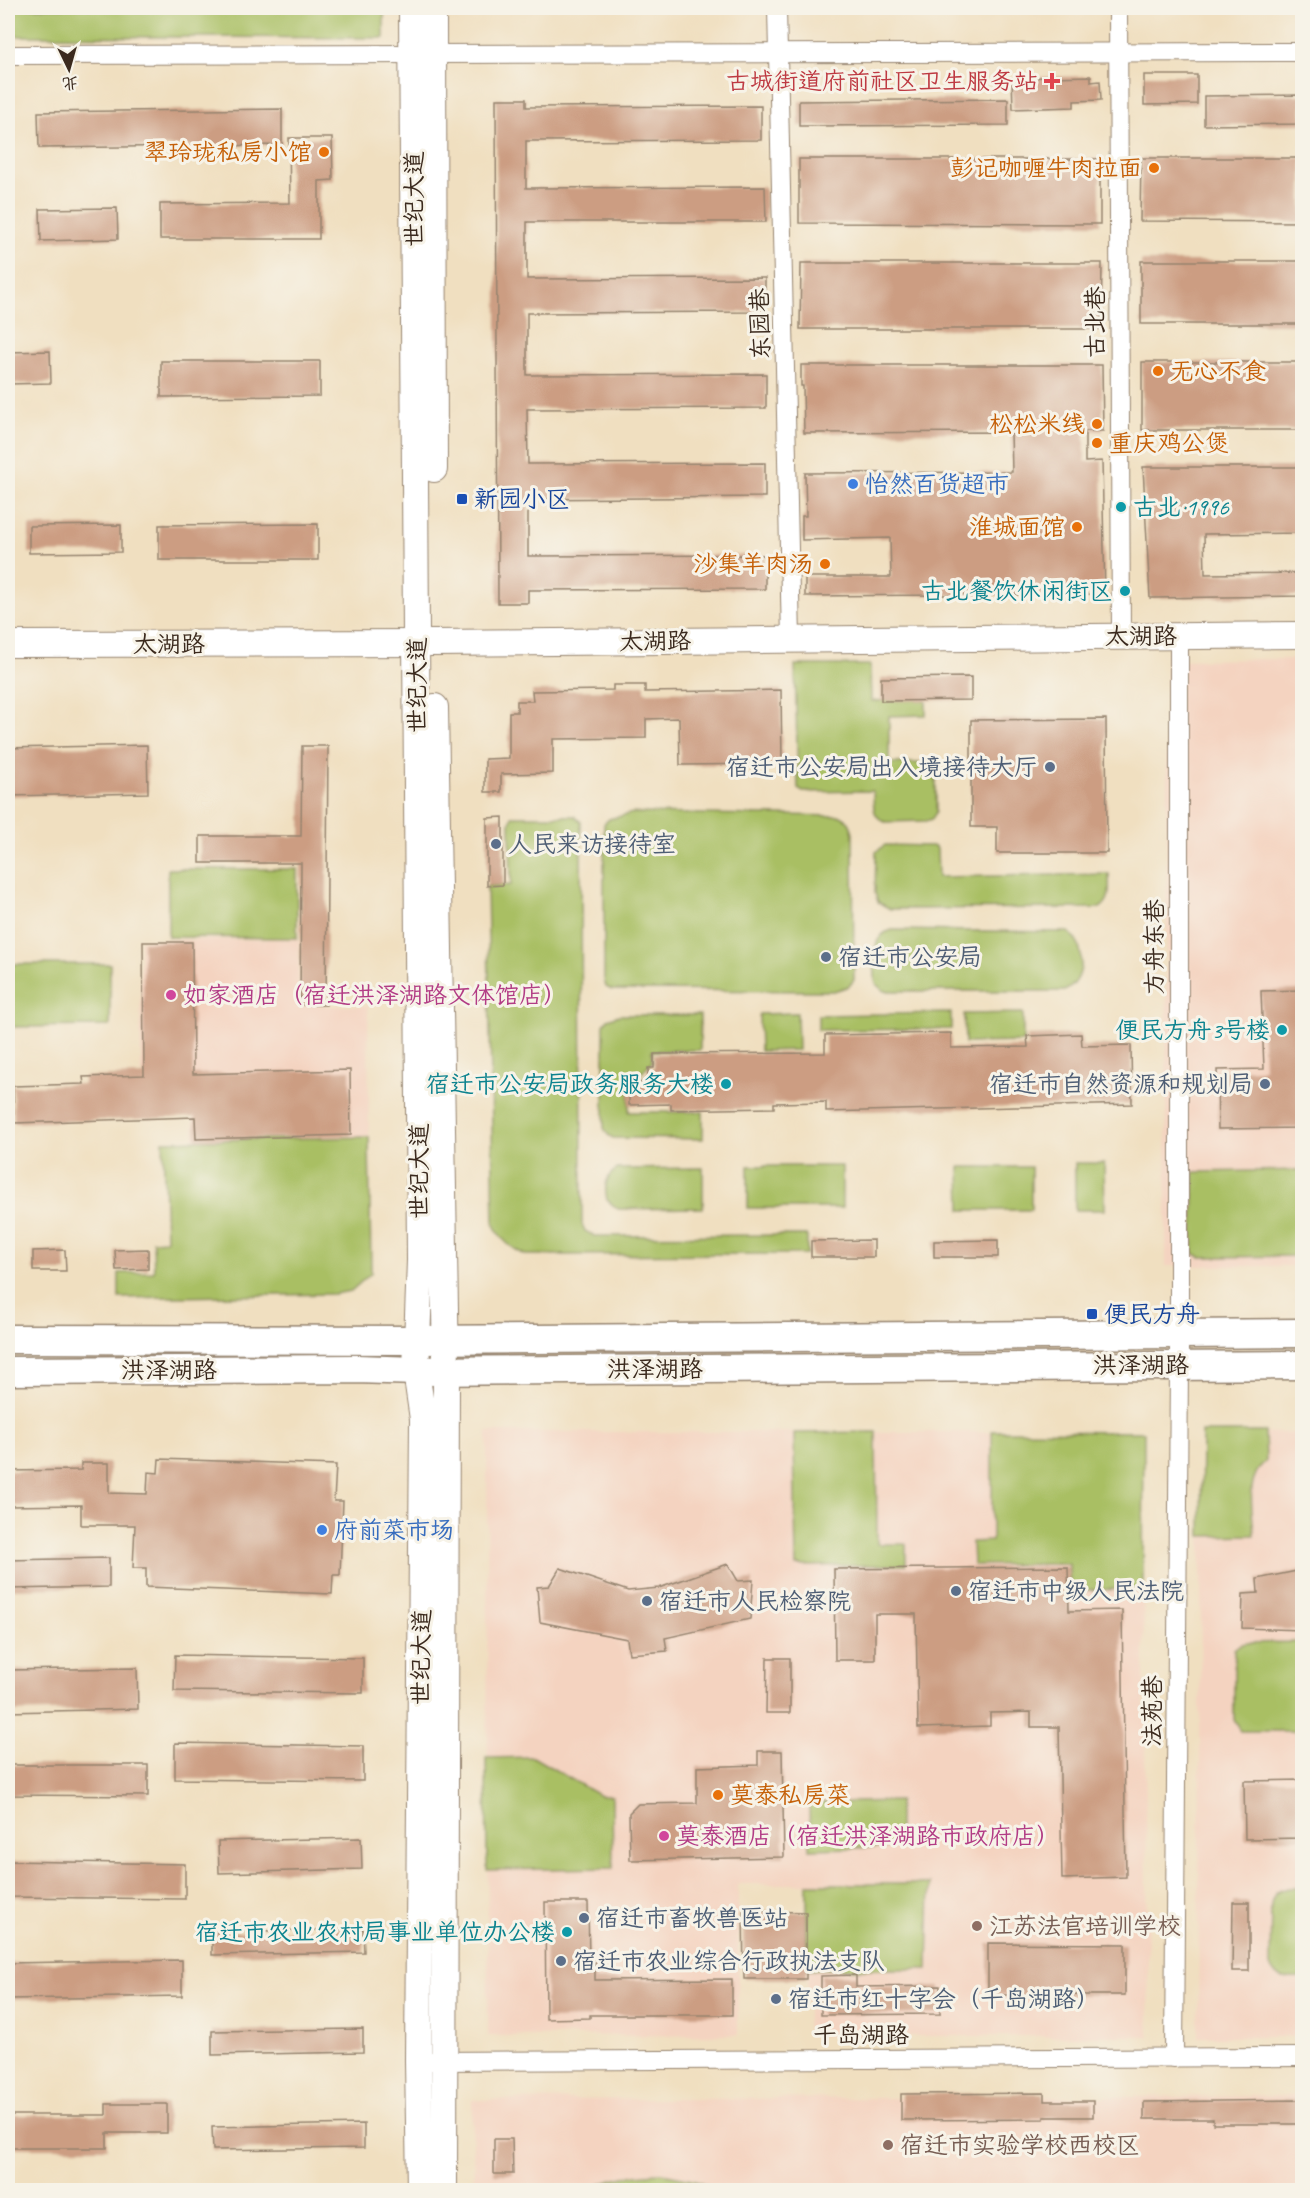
<svg xmlns="http://www.w3.org/2000/svg" width="1310" height="2198" font-family="Caveat,'LXGW WenKai TC',sans-serif">
  <style>
    .built { fill: #f4d3c0 }
    .green { fill: #a9bf64; stroke: #727441; stroke-width: 1.5 }
    .building { fill: #cc9d82 }
    .lines { fill: none; stroke-linecap: round; stroke-linejoin: round }
    .street-casing { stroke: #96846f; stroke-width: 20 }
    .secondary-casing { stroke: #96846f; stroke-width: 28 }
    .primary-casing { stroke: #96846f; stroke-width: 31 }
    .street { stroke: #fff; stroke-width: 18 }
    .secondary { stroke: #fff; stroke-width: 26 }
    .primary { stroke: #fff; stroke-width: 28 }
    .health-dot { fill: #e0444e; stroke: #f7f3e8; stroke-width: 2 }
    .food-dot { fill: #e8710a; stroke: #f7f3e8; stroke-width: 2 }
    .shop-dot { fill: #3f7fe0; stroke: #f7f3e8; stroke-width: 2 }
    .transit-dot { fill: #1a4fb4; stroke: #f7f3e8; stroke-width: 2 }
    .culture-dot { fill: #0f9aa8; stroke: #f7f3e8; stroke-width: 2 }
    .service-dot { fill: #5c6f8a; stroke: #f7f3e8; stroke-width: 2 }
    .hotel-dot { fill: #d1479c; stroke: #f7f3e8; stroke-width: 2 }
    .education-dot { fill: #8d6e63; stroke: #f7f3e8; stroke-width: 2 }
    .labels { text-anchor: middle; stroke-width: 6; stroke-linejoin: round; paint-order: stroke }
    .health-label { font-size: 24px; fill: #be3a42; stroke: #f7f3e8; text-anchor: end }
    .food-label { font-size: 24px; fill: #c56008; stroke: #f7f3e8; text-anchor: end }
    .street-label { font-size: 24px; fill: #3b2a1e; stroke: #f7f3e8 }
    .shop-label { font-size: 24px; fill: #366cbe; stroke: #f7f3e8; text-anchor: start }
    .transit-label { font-size: 24px; fill: #164399; stroke: #f7f3e8; text-anchor: start }
    .culture-label { font-size: 24px; fill: #0d838f; stroke: #f7f3e8; text-anchor: end }
    .service-label { font-size: 24px; fill: #4e5e75; stroke: #f7f3e8; text-anchor: start }
    .hotel-label { font-size: 24px; fill: #b23c85; stroke: #f7f3e8; text-anchor: start }
    .education-label { font-size: 24px; fill: #785e54; stroke: #f7f3e8; text-anchor: start }
  </style>
  <rect width="100%" height="100%" fill="#f7f3e8"/>
  <filter id="ink" filterUnits="userSpaceOnUse"><feTurbulence type="fractalNoise" baseFrequency=".0167" numOctaves="2"/><feDisplacementMap in="SourceGraphic" scale="12" xChannelSelector="R" yChannelSelector="G"/><feConvolveMatrix kernelMatrix="1 2 1 2 8 2 1 2 1" color-interpolation-filters="sRGB"/></filter>
  <filter id="wash" filterUnits="userSpaceOnUse"><feTurbulence type="fractalNoise" baseFrequency=".008" numOctaves="4" result="noise"/><feDisplacementMap in="SourceGraphic" scale="24" xChannelSelector="R" yChannelSelector="G"/><feGaussianBlur stdDeviation="1.35" result="paint"/><feColorMatrix in="noise" values="0 0 0 0 0 0 0 0 0 0 0 0 0 0 0 0 0 1.4 0 .05"/><feComposite in="paint" operator="in"/></filter>
  <g filter="url(#wash)">
    <rect width="100%" height="100%" fill="#f0dfc0"/>
    <g class="built">
      <polygon points="1302,659 1302,1266 1166,1266 1167,660"/>
      <polygon points="299,939 298,1006 368,1006 369,1137 194,1140 192,1071 141,1072 140,940"/>
      <polygon points="487,1432 1144,1432 1143,1589 1149,2036 807,2036 807,1884 738,1884 738,2035 488,2036"/>
      <polygon points="1202,1432 1302,1433 1302,2037 1198,2037"/>
      <polygon points="1302,2096 1302,2190 474,2190 472,2100"/>
    </g>
    <g class="green">
      <polygon points="8,8 384,8 384,38 8,36"/>
      <path d="M795 665H870L871 701 926 700V715L889 716V763H936V812L932 819 926 821 885 822C871 816 874 804 873 791L803 792 798 789Z"/>
      <path d="M633 813 841 816C849 820 851 825 853 833L854 980 849 986 834 991 612 990 606 987 604 979V824L609 819Z"/>
      <path d="M512 816H574L581 822 582 1224 585 1231 594 1236 807 1235V1254L525 1255C510 1247 502 1241 494 1225L487 886 511 885 510 823Z"/>
      <path d="M885 845 933 846 937 849 938 877 1109 874C1109 887 1112 901 1100 908L890 909 878 902 875 893 876 852Z"/>
      <polygon points="168,869 297,869 297,938 168,937"/>
      <path d="M892 930 1068 932C1087 945 1086 983 1064 991H884L877 985 875 981C875 962 869 936 892 930Z"/>
      <polygon points="11,964 110,964 110,1026 11,1027"/>
      <polygon points="797,1013 798,1050 760,1051 759,1014"/>
      <polygon points="951,1013 951,1029 818,1030 818,1015"/>
      <polygon points="1023,1013 1023,1042 965,1043 964,1014"/>
      <polygon points="619,1015 700,1015 700,1050 652,1051 652,1062 629,1086 629,1112 703,1112 703,1139 613,1138 608,1135 604,1128 604,1024 608,1019"/>
      <polygon points="369,1137 371,1273 351,1291 334,1294 119,1298 119,1273 154,1272 153,1241 166,1240 163,1141"/>
      <polygon points="1075,1163 1104,1163 1105,1210 1075,1210"/>
      <rect x="748" y="1166" width="94" height="42"/>
      <polygon points="960,1167 1031,1167 1031,1210 961,1210"/>
      <path d="M703 1168V1208L618 1209 607 1200C604 1187 605 1175 618 1169Z"/>
      <polygon points="1302,1170 1302,1256 1208,1257 1200,1257 1193,1253 1194,1172"/>
      <polygon points="992,1431 1144,1432 1143,1589 1070,1590 1069,1564 973,1565 972,1542 992,1541"/>
      <polygon points="876,1432 877,1544 906,1544 906,1565 796,1566 794,1433"/>
      <path d="M1202 1432H1265L1266 1461C1244 1479 1253 1510 1254 1535L1201 1536Z"/>
      <polygon points="1302,1642 1302,1731 1241,1731 1234,1720 1234,1649 1239,1645 1246,1643"/>
      <polygon points="533,1757 600,1796 612,1796 613,1868 487,1870 486,1758"/>
      <polygon points="899,1801 899,1847 810,1849 809,1803"/>
      <polygon points="807,1884 930,1884 928,1969 807,1969"/>
      <path d="M1287 1888H1302V1978C1288 1978 1275 1982 1270 1966L1271 1905C1273 1894 1277 1891 1287 1888Z"/>
      <path d="M662 2173 696 2180 716 2190H590C611 2177 637 2174 662 2173Z"/>
    </g>
    <g id="blocks">
      <g class="building">
        <polygon points="1144,75 1197,75 1197,104 1144,105"/>
        <polygon points="1091,76 1091,82 1100,81 1101,100 1074,101 1074,107 1013,109 1012,78"/>
        <polygon points="1302,95 1302,124 1204,125 1204,96"/>
        <polygon points="496,99 526,99 526,107 761,106 761,140 526,141 526,188 765,187 766,222 527,222 527,279 765,278 765,312 527,313 527,375 766,374 766,408 527,409 528,464 765,463 765,497 528,499 528,556 765,555 765,589 528,590 528,603 498,603"/>
        <polygon points="1008,99 1008,125 799,126 799,101"/>
        <polygon points="282,109 282,145 39,148 38,112"/>
        <polygon points="289,138 332,138 333,180 319,181 319,239 160,239 160,204 290,203"/>
        <polygon points="1141,158 1302,158 1302,222 1140,221"/>
        <polygon points="799,159 1100,159 1100,224 799,223"/>
        <polygon points="117,208 118,239 41,241 40,209"/>
        <rect x="1141" y="261" width="161" height="63"/>
        <polygon points="801,263 1102,263 1101,329 800,329"/>
        <polygon points="50,351 51,383 8,384 8,352"/>
        <polygon points="161,361 320,361 320,396 161,397"/>
        <rect x="1142" y="362" width="160" height="68"/>
        <polygon points="801,365 1102,365 1103,431 1085,431 1085,462 1102,461 1105,594 805,596 805,577 891,577 890,538 802,540 802,516 806,516 805,473 1012,472 1011,432 804,433 803,386 801,386"/>
        <polygon points="1143,467 1302,467 1302,533 1204,534 1205,574 1302,573 1302,596 1150,598"/>
        <polygon points="318,524 318,560 159,560 159,525"/>
        <polygon points="121,525 121,552 29,553 29,526"/>
        <polygon points="971,677 971,700 881,701 881,678"/>
        <polygon points="613,685 645,685 645,692 781,690 782,764 680,765 679,718 646,719 646,738 553,739 553,773 501,774 501,792 485,792 485,759 509,758 509,712 517,712 517,701 533,701 532,691 613,690"/>
        <polygon points="1106,719 1107,853 997,853 997,827 971,827 971,720"/>
        <polygon points="147,745 148,793 8,796 8,748"/>
        <polygon points="302,746 328,746 326,1005 300,1005 301,863 200,863 200,836 301,836"/>
        <polygon points="503,817 503,885 487,886 487,818"/>
        <polygon points="143,942 192,942 193,1074 350,1070 351,1135 196,1139 195,1117 14,1123 13,1086 84,1084 83,1077 144,1075"/>
        <polygon points="1302,990 1302,1128 1218,1129 1217,1070 1264,1069 1261,991"/>
        <polygon points="951,1033 951,1048 1028,1047 1027,1036 1081,1034 1082,1046 1131,1045 1132,1104 826,1112 826,1102 774,1103 774,1108 671,1110 671,1104 629,1105 629,1093 648,1076 648,1068 654,1068 654,1054 825,1053 825,1035"/>
        <polygon points="874,1240 874,1257 811,1257 811,1241"/>
        <polygon points="998,1240 998,1257 934,1257 934,1241"/>
        <polygon points="148,1249 148,1269 116,1270 115,1250"/>
        <polygon points="65,1250 66,1271 33,1271 33,1251"/>
        <polygon points="159,1459 336,1465 334,1501 343,1501 340,1575 333,1575 332,1594 146,1587 146,1568 133,1568 135,1525 81,1525 81,1505 8,1506 8,1471 81,1470 81,1463 109,1463 109,1493 147,1494 148,1472 158,1473"/>
        <polygon points="109,1558 109,1587 8,1589 8,1560"/>
        <polygon points="728,1564 738,1581 753,1580 750,1619 665,1638 667,1651 629,1654 627,1639 540,1622 537,1587 549,1586 560,1568 628,1591 659,1588"/>
        <polygon points="1068,1567 1069,1611 1122,1610 1126,1877 1062,1879 1059,1727 1031,1727 1031,1712 990,1713 990,1726 918,1728 916,1614 875,1614 875,1660 835,1660 834,1569"/>
        <polygon points="1302,1570 1302,1630 1242,1628 1243,1594 1258,1593 1257,1579"/>
        <polygon points="175,1655 363,1658 363,1693 174,1691"/>
        <polygon points="767,1658 790,1658 790,1713 766,1713"/>
        <polygon points="137,1668 138,1709 8,1712 8,1670"/>
        <polygon points="175,1743 363,1746 363,1781 175,1779"/>
        <polygon points="758,1751 782,1751 784,1857 630,1860 629,1813 638,1804 697,1803 697,1767 758,1765"/>
        <polygon points="8,1765 148,1765 148,1796 8,1795"/>
        <polygon points="1302,1780 1302,1838 1245,1839 1244,1781"/>
        <polygon points="361,1838 362,1869 219,1873 218,1841"/>
        <polygon points="8,1861 185,1864 185,1899 8,1897"/>
        <polygon points="545,1902 588,1902 589,1962 595,1962 595,1980 732,1979 732,2015 590,2015 590,2018 546,2019"/>
        <polygon points="1233,1902 1249,1902 1249,1971 1232,1971"/>
        <polygon points="743,1911 806,1912 806,1979 744,1979"/>
        <polygon points="363,1929 364,1952 212,1955 212,1932"/>
        <polygon points="988,1943 1125,1944 1125,1995 988,1995"/>
        <polygon points="182,1960 182,1996 8,1999 8,1963"/>
        <polygon points="856,1975 856,1987 940,1986 940,2014 821,2015 821,1976"/>
        <polygon points="363,2029 363,2052 212,2055 212,2031"/>
        <polygon points="1044,2093 1044,2101 1093,2101 1093,2117 1044,2117 1044,2119 901,2120 901,2094"/>
        <polygon points="1302,2100 1302,2124 1213,2124 1213,2119 1144,2119 1144,2102"/>
        <polygon points="106,2104 167,2104 167,2133 107,2133 107,2148 8,2148 8,2115 106,2115"/>
        <polygon points="364,2124 364,2148 213,2150 212,2127"/>
        <polygon points="494,2139 512,2139 513,2174 494,2174"/>
      </g>
    </g>
  </g>
  <g filter="url(#ink)">
    <use href="#blocks" fill-opacity="0" stroke="#96846f" stroke-width="1.5"/>
    <g class="lines">
      <defs>
        <g id="street">
          <polyline points="777,8 791,639"/>
          <polyline points="1118,8 1121,637"/>
          <polyline points="8,55 1302,52"/>
          <polyline points="1174,2058 1179,1365 1179,636"/>
          <polyline points="432,2061 1302,2057"/>
        </g>
        <g id="secondary">
          <polyline points="412,8 420,1260 416,1371 423,1419 418,2060 420,2190"/>
          <polyline points="433,8 434,469"/>
          <polyline points="8,644 434,643 1302,635"/>
          <polyline points="435,707 446,1370 444,2190"/>
        </g>
        <g id="primary">
          <polyline points="8,1339 416,1340 1302,1333"/>
          <polyline points="8,1371 357,1369 416,1371 1302,1365"/>
        </g>
      </defs>
      <use href="#street" class="street-casing"/>
      <use href="#secondary" class="secondary-casing"/>
      <use href="#primary" class="primary-casing"/>
      <use href="#street" class="street"/>
      <use href="#secondary" class="secondary"/>
      <use href="#primary" class="primary"/>
    </g>
  </g>
  <path class="health-dot" d="M1049 72h6v6h6v6h-6v6h-6v-6h-6v-6h6z"/>
  <g class="food-dot">
    <circle cx="324" cy="152" r="6"/>
    <circle cx="1154" cy="168" r="6"/>
    <circle cx="1158" cy="371" r="6"/>
    <circle cx="1097" cy="424" r="6"/>
    <circle cx="1097" cy="443" r="6"/>
    <circle cx="1077" cy="527" r="6"/>
    <circle cx="825" cy="564" r="6"/>
    <circle cx="718" cy="1795" r="6"/>
  </g>
  <g class="shop-dot">
    <circle cx="853" cy="484" r="6"/>
    <circle cx="322" cy="1530" r="6"/>
  </g>
  <g class="transit-dot">
    <rect x="456" y="493" width="12" height="12" rx="3"/>
    <rect x="1086" y="1308" width="12" height="12" rx="3"/>
  </g>
  <g class="culture-dot">
    <circle cx="1121" cy="507" r="6"/>
    <circle cx="1125" cy="591" r="6"/>
    <circle cx="1282" cy="1030" r="6"/>
    <circle cx="726" cy="1084" r="6"/>
    <circle cx="567" cy="1932" r="6"/>
  </g>
  <g class="service-dot">
    <circle cx="1050" cy="767" r="6"/>
    <circle cx="496" cy="844" r="6"/>
    <circle cx="826" cy="957" r="6"/>
    <circle cx="1265" cy="1084" r="6"/>
    <circle cx="956" cy="1591" r="6"/>
    <circle cx="647" cy="1601" r="6"/>
    <circle cx="584" cy="1918" r="6"/>
    <circle cx="561" cy="1961" r="6"/>
    <circle cx="776" cy="1999" r="6"/>
  </g>
  <g class="hotel-dot">
    <circle cx="171" cy="995" r="6"/>
    <circle cx="664" cy="1836" r="6"/>
  </g>
  <g class="education-dot">
    <circle cx="977" cy="1926" r="6"/>
    <circle cx="888" cy="2145" r="6"/>
  </g>
  <g class="labels">
    <g class="health-label">
      <text x="1038" y="89">古城街道府前社区卫生服务站</text>
    </g>
    <g class="food-label">
      <text x="312" y="160">翠玲珑私房小馆</text>
      <text x="1142" y="176">彭记咖喱牛肉拉面</text>
      <text x="1170" y="379" text-anchor="start">无心不食</text>
      <text x="1085" y="432">松松米线</text>
      <text x="1109" y="451" text-anchor="start">重庆鸡公煲</text>
      <text x="1065" y="535">淮城面馆</text>
      <text x="813" y="572">沙集羊肉汤</text>
      <text x="730" y="1803" text-anchor="start">莫泰私房菜</text>
    </g>
    <g class="street-label">
      <text transform="translate(414 199) rotate(-90)" y="8">世纪大道</text>
      <text transform="translate(1095 322) rotate(-90)" y="8">古北巷</text>
      <text transform="translate(760 324) rotate(-91)" y="8">东园巷</text>
      <text x="1141" y="644">太湖路</text>
      <text transform="translate(655 641) rotate(-1)" y="8">太湖路</text>
      <text x="169" y="652">太湖路</text>
      <text transform="translate(417 685) rotate(-90)" y="8">世纪大道</text>
      <text transform="translate(1154 947) rotate(-90)" y="8">方舟东巷</text>
      <text transform="translate(419 1171) rotate(-90)" y="8">世纪大道</text>
      <text x="1141" y="1373">洪泽湖路</text>
      <text x="655" y="1377">洪泽湖路</text>
      <text x="169" y="1378">洪泽湖路</text>
      <text transform="translate(421 1657) rotate(-89)" y="8">世纪大道</text>
      <text transform="translate(1152 1711) rotate(-90)" y="8">法苑巷</text>
      <text x="861" y="2043">千岛湖路</text>
    </g>
    <g class="shop-label">
      <text x="865" y="492">怡然百货超市</text>
      <text x="334" y="1538">府前菜市场</text>
    </g>
    <g class="transit-label">
      <text x="474" y="507">新园小区</text>
      <text x="1104" y="1322">便民方舟</text>
    </g>
    <g class="culture-label">
      <text x="1133" y="515" text-anchor="start">古北·1996</text>
      <text x="1113" y="599">古北餐饮休闲街区</text>
      <text x="1270" y="1038">便民方舟3号楼</text>
      <text x="714" y="1092">宿迁市公安局政务服务大楼</text>
      <text x="555" y="1940">宿迁市农业农村局事业单位办公楼</text>
    </g>
    <g class="service-label">
      <text x="1038" y="775" text-anchor="end">宿迁市公安局出入境接待大厅</text>
      <text x="508" y="852">人民来访接待室</text>
      <text x="838" y="965">宿迁市公安局</text>
      <text x="1253" y="1092" text-anchor="end">宿迁市自然资源和规划局</text>
      <text x="968" y="1599">宿迁市中级人民法院</text>
      <text x="659" y="1609">宿迁市人民检察院</text>
      <text x="596" y="1926">宿迁市畜牧兽医站</text>
      <text x="573" y="1969">宿迁市农业综合行政执法支队</text>
      <text x="788" y="2007">宿迁市红十字会（千岛湖路）</text>
    </g>
    <g class="hotel-label">
      <text x="183" y="1003">如家酒店（宿迁洪泽湖路文体馆店）</text>
      <text x="676" y="1844">莫泰酒店（宿迁洪泽湖路市政府店）</text>
    </g>
    <g class="education-label">
      <text x="989" y="1934">江苏法官培训学校</text>
      <text x="900" y="2153">宿迁市实验学校西校区</text>
    </g>
  </g>
  <rect width="1310" height="2198" fill="none" stroke="#f7f3e8" stroke-width="30"/>
  <g transform="translate(69 69) rotate(175)" stroke="#f7f3e8" stroke-width="4.5" paint-order="stroke">
  <path d="M0-4.5L10 22L0 15L-10 22Z" fill="#3b2a1e"/>
  <text y="-9" font-size="16" font-weight="bold" text-anchor="middle" fill="#3b2a1e">北</text>
  </g>
</svg>
